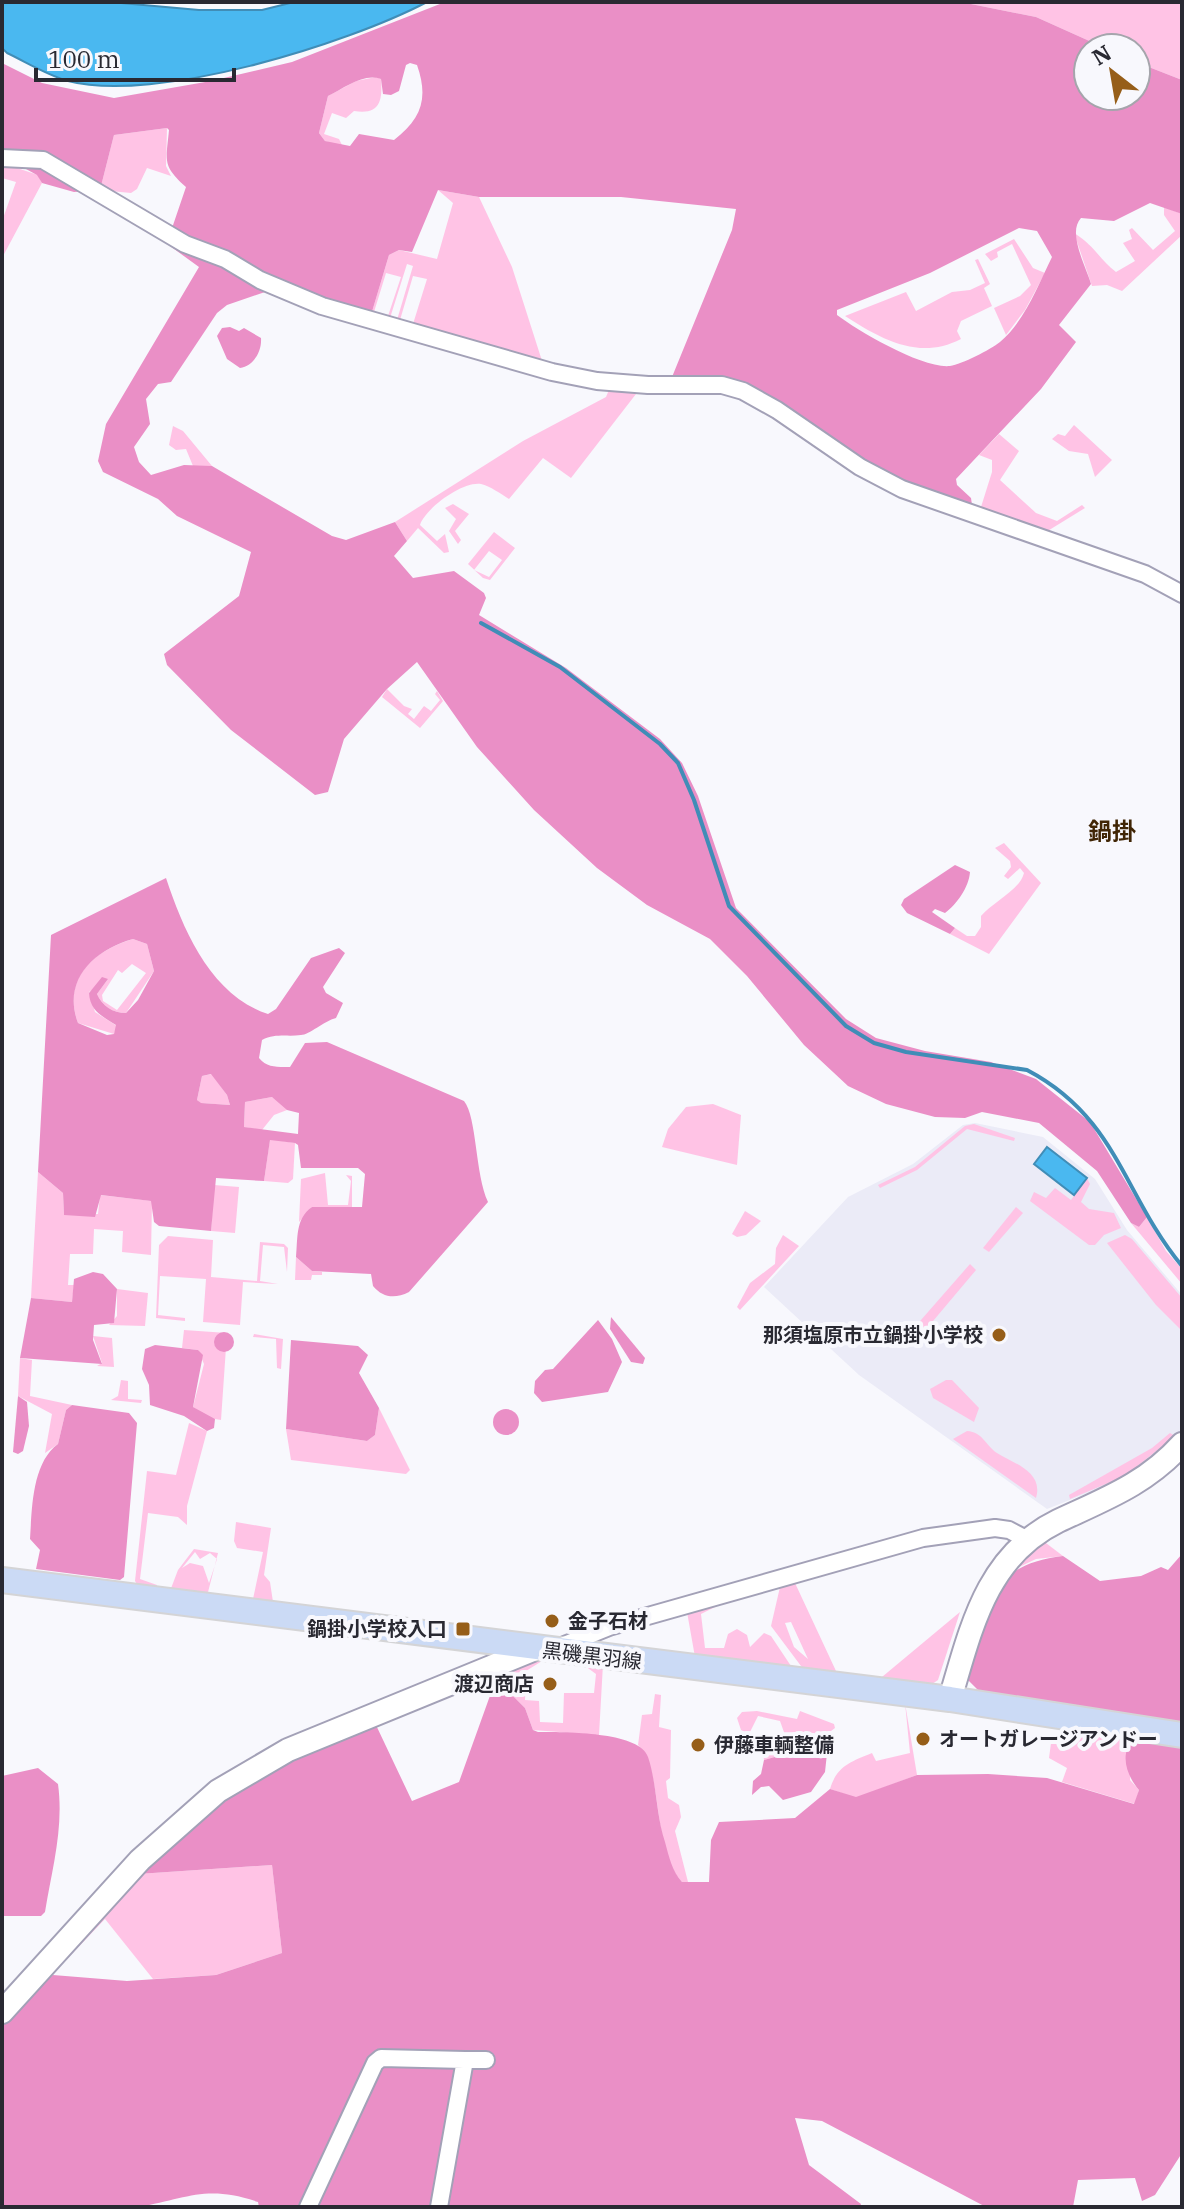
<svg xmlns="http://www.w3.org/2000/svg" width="1184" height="2209" font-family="'IBM Plex Serif','Noto Sans JP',serif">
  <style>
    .built { fill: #ebebf7 }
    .green { fill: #ffc3e5; fill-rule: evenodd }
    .forest { fill: #ea8fc6; fill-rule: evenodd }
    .water { fill: #4ab8f0; stroke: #408db7; stroke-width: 2 }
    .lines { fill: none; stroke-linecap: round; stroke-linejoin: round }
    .stream { stroke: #408db7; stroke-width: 4 }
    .street-casing { stroke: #a3a1b7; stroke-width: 20 }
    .secondary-casing { stroke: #a3a1b7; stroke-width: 26 }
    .primary-casing { stroke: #d4d4d6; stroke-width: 28 }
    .street { stroke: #fff; stroke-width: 16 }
    .secondary { stroke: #fff; stroke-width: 22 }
    .primary { stroke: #cbdaf5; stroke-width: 24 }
    .poi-dot { fill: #965e19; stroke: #f8f8fd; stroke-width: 3 }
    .labels { text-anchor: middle; stroke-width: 8; stroke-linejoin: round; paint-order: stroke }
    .poi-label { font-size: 20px; font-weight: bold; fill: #292932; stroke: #f8f8fd; text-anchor: end }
    .street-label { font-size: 20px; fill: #292932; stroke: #f8f8fd }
    .quarter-label { font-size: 24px; font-weight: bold; fill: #402505; stroke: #f8f8fd }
  </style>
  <rect width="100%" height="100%" fill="#f8f8fd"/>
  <polygon class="built" points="975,1123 1043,1137 1095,1179 1127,1230 1182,1295 1182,1432 1157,1456 1125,1478 1047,1509 859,1375 764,1287 848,1197 913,1164 963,1125"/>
  <g class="green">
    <polygon points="961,2 1182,2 1182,80 1136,62 1136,48 1105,48 1036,17"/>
    <path d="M376 77 381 79C383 102 379 115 354 111L346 118 332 113 324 134 339 139 343 147 325 141 319 133 328 96 356 81Z"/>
    <polygon points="167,128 166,166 171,176 147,168 137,189 131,193 100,190 114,135"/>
    <polygon points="2,163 38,175 42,183 2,258 2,221 16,182 2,178"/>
    <path d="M438 190 479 197 512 267 543 364 397 320 413 266 407 264 390 318 371 315 389 255 399 250 437 259 453 203ZM386 273 401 277 388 316 374 312ZM413 276 427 279 413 324 400 320Z"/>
    <path d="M1164 207 1182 214V235L1122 291 1107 285 1092 286 1074 233C1094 245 1100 260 1116 272L1135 261 1123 243 1132 239 1129 230 1132 228 1153 250 1175 231 1164 215Z"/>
    <polygon points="1014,239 1033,268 1045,273 1025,310 1006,335 994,308 1020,296 1031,285 1012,244 997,252 998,257 991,261 985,254"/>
    <path d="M978 259 990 284 984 288 992 306 961 321 957 331 961 339C919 361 881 339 845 316L906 292 916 311 952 292 970 290 985 283 975 260Z"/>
    <path d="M611 385 637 387 636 394 571 478 543 458 509 499C501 494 490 486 481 484 462 481 425 509 420 525L437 541 445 534 449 552 444 553 418 528 407 541 395 522 523 441 606 397Z"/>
    <polygon points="1074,425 1112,460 1095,477 1088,454 1069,451 1052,439 1058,434 1065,436"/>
    <polygon points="173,426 183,431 212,466 193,466 186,449 176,450 169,445"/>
    <polygon points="999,434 1019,451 1000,480 1036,513 1057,521 1082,505 1085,508 1046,532 987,513 981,507 992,472 992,460 979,455"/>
    <polygon points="453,504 469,514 455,531 461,540 458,544 449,531 456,519 445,508"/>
    <path d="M494 532 515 548 490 580 483 578 468 564ZM489 551 502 560 489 577 474 570Z"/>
    <polygon points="387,689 404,706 412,709 408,714 414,719 424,706 431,711 440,700 435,694 437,691 443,701 420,728 382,697"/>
    <path d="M1004 843 1041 883 989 954 950 934 955 928 967 936H975L981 927V916C993 902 1020 890 1024 873L1020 868 1008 879 1004 876 1011 867 1010 861 995 848Z"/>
    <path d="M133 939 147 944 154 971 126 1013C113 1013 102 1006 97 994L108 979 89 992 95 1012 117 1026 114 1034 78 1023C62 980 92 951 133 939ZM132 964 146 973 117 1010 103 1001 102 995 118 970 122 973Z"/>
    <polygon points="212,1074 227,1095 230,1105 200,1103 197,1100 202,1076"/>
    <polygon points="272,1097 281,1101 287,1110 274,1115 262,1130 244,1127 245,1102"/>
    <polygon points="713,1104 741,1115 737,1165 662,1147 668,1129 686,1107"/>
    <polygon points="974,1124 1015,1138 1014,1141 967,1129 917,1170 880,1188 878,1185 915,1167 965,1126"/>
    <polygon points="270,1139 295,1143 293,1179 288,1183 264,1181"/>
    <polygon points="38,1172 63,1193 64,1215 98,1214 100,1195 152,1201 151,1255 122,1252 123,1231 94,1229 93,1254 70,1254 68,1285 74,1285 72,1302 31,1298"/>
    <polygon points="325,1173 328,1205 348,1205 351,1181 346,1175 352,1176 352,1208 312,1207 299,1222 301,1179"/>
    <polygon points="1087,1178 1090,1184 1081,1202 1089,1209 1114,1213 1121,1228 1104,1235 1095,1245 1089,1245 1030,1201 1034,1192 1046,1198 1055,1188 1071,1200"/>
    <polygon points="214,1185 239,1187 235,1233 211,1231"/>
    <polygon points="1016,1207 1023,1213 989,1252 983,1248"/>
    <polygon points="745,1211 761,1221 746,1235 737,1237 732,1234"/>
    <polygon points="1147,1217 1166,1251 1182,1269 1182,1284 1131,1223 1139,1227"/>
    <polygon points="783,1235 799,1246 740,1310 737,1307 750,1283 775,1264 776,1248"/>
    <polygon points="1125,1235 1132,1239 1182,1298 1182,1331 1156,1305 1107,1243"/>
    <polygon points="168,1236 213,1240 211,1277 257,1281 260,1242 284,1244 288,1248 287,1272 284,1247 263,1245 260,1281 278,1284 243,1282 240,1325 203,1322 206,1279 160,1276 158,1315 185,1318 185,1321 156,1318 159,1245"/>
    <polygon points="296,1257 312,1271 322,1272 322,1275 312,1275 311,1280 295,1280"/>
    <polygon points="970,1264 976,1270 917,1340 912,1336 914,1328"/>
    <polygon points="117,1289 148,1293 145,1326 109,1325 117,1316"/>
    <polygon points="184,1330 227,1333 221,1420 209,1418 193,1407 204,1364 198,1350 182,1348"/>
    <polygon points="254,1334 283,1339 281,1369 277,1368 276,1339 253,1337"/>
    <polygon points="93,1336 112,1338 114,1367 97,1366 102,1363"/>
    <polygon points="20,1358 32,1360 30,1396 72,1405 66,1410 58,1444 45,1453 52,1414 18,1396"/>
    <polygon points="121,1380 128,1381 128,1399 142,1400 141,1403 111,1400 118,1396"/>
    <polygon points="946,1380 952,1380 979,1408 974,1422 933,1398 930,1389"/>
    <polygon points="379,1408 410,1470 406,1474 291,1460 286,1429 367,1441 375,1435"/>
    <polygon points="189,1423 207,1431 187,1506 187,1525 178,1517 148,1513 140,1579 157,1585 156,1589 139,1587 135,1581 147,1471 176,1475"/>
    <path d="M967 1431C983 1432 985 1445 997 1453 1012 1463 1044 1471 1036 1498L953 1439Z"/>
    <polygon points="1170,1433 1175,1436 1125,1476 1070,1499 1069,1495 1152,1448"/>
    <polygon points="236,1522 271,1528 264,1575 270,1582 273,1602 253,1599 263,1552 237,1548 234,1541"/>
    <polygon points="1042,1540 1063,1556 1036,1559 1011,1571"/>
    <path d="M194 1549 218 1553 207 1596 170 1591 178 1570ZM195 1552 200 1559 210 1553 217 1559 209 1583 203 1566 190 1563 182 1568Z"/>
    <path d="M795 1583 836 1671 835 1673 804 1670 771 1626 780 1587ZM791 1622 808 1659 794 1647 785 1623Z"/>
    <polygon points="731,1599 701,1614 705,1648 724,1648 728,1634 737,1629 747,1635 750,1647 764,1633 771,1636 793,1669 695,1657 687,1612"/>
    <polygon points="960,1612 938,1680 932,1684 882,1677"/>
    <polygon points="532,1660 542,1661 526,1671 525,1700 539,1701 540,1722 563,1723 564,1693 594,1693 596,1674 581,1663 603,1664 599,1735 533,1730 525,1708 496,1679"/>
    <path d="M655 1694 661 1695 659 1727 671 1730 670 1778 666 1781 668 1798 679 1805 681 1817 675 1831 688 1882H682C651 1849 664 1770 638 1745L642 1715 652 1714Z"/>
    <path d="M905 1703 917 1775 856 1798 830 1789C837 1766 850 1762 872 1753L876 1761 910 1753Z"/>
    <polygon points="757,1711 797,1719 800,1711 834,1724 835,1728 802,1753 789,1753 764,1760 763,1752 779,1751 785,1735 780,1721 758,1716 749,1734 741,1730 737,1718 742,1712"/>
    <polygon points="1078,1732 1133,1739 1130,1780 1139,1790 1135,1804 1062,1782 1067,1768 1049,1758 1051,1743 1066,1741"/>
    <polygon points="272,1865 282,1953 216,1975 153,1979 105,1919 68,1958 66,1955 138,1874"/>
  </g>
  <g class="forest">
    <path d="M445 2H961L1036 17 1105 48H1088V96H1136V62L1182 80V214L1150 203 1114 221 1081 218C1067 233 1086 266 1091 284L1059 325 1076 342 1041 389 956 479 957 485 971 498 972 505 906 488 724 381 672 377 732 230 736 209 621 197H479L438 190 412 252 399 250 389 255 371 315 268 291 227 305 217 313 171 382 158 384 146 399 150 424 134 447 139 462 151 475 184 465 212 466 332 536 346 540 395 522 407 541 394 556 413 578 454 571 484 593 486 598 479 615 566 668 660 739 682 763 698 796 736 908 846 1019 876 1038 925 1051 991 1062 1036 1079 1090 1122 1147 1217 1139 1227 1131 1223 1097 1171 1039 1123 982 1112 965 1118 935 1117 886 1104 848 1086 804 1045 747 976 710 939 647 905 597 868 534 810 477 747 417 662 387 689 344 739 328 792 315 795 231 730 167 665 164 654 239 596 251 552 177 516 158 499 103 472 98 461 106 424 199 267 170 246V234L186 187C162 165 166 162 169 130L167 128 114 135 100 190 74 192 42 183 37 175 2 156V63L42 83 114 98 211 81 292 62ZM410 63 417 65C429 99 421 119 394 140L359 134 350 146 325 141 319 133 328 96C345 88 363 73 381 79L383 94 391 95 399 91 406 65ZM1019 228 1037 231 1052 257C1038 285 1025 321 1000 342 990 350 962 364 950 366 923 369 858 331 837 315V310L930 273Z"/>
    <path d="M230 327 239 331 244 328 261 338C262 352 253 366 240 368L227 359 217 336 222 328Z"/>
    <path d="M955 865 970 872C969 887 957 904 945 913L935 909 932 912 955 928 950 934 907 913 901 905 904 899Z"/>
    <path d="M166 878C184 932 211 995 268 1014L276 1009 311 958 339 948 345 953 323 987 326 993 343 1003 336 1018C324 1021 309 1035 301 1035 287 1037 276 1033 262 1040L259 1058C267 1068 278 1067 290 1067L305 1043 327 1042 464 1101C477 1117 475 1174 488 1202L409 1292C395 1299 383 1298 373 1286L371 1274 312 1271 296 1257C298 1238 295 1219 312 1207H362L365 1174 358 1168H301L298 1145 295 1143 270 1140 264 1181 216 1178 211 1231 159 1226 154 1222 151 1201 101 1195 95 1217 64 1215 63 1193 38 1172 51 935ZM133 939 147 944 154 971 138 1000 126 1013C113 1013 102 1006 97 994L108 979 102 977 89 993C90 1011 102 1016 116 1025L114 1034 107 1035 78 1023C62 981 93 950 133 939ZM211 1074 227 1095 230 1105 201 1103 197 1100 202 1076ZM272 1097 287 1110 299 1113 298 1134 244 1127 245 1102Z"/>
    <polygon points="93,1272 103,1274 117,1289 114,1323 94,1325 93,1340 102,1364 20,1358 31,1298 72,1302 74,1279"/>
    <polygon points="611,1317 645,1358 643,1364 631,1362 610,1329"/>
    <polygon points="598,1320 612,1339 622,1362 608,1392 542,1402 534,1393 535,1381 545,1370 553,1369"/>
    <circle cx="224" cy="1342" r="10"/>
    <polygon points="291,1340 358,1346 368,1355 359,1373 379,1408 375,1435 367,1441 286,1429"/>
    <polygon points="155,1345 198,1350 203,1355 193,1407 215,1419 214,1428 207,1431 184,1416 150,1405 149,1385 142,1369 145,1349"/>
    <polygon points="18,1396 27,1402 29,1426 23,1451 18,1454 13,1452"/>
    <path d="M72 1405 129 1413 137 1423 124 1577 120 1580 36 1569 40 1550 30 1539C32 1508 32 1463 58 1444L66 1410Z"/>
    <circle cx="506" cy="1422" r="13"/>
    <path d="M1182 1554V1725L978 1690 964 1676C982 1612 986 1565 1063 1556L1100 1581 1141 1576 1161 1567 1168 1570Z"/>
    <path d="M496 1679 525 1708 533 1730 538 1732C561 1732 640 1731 648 1757 657 1784 656 1815 665 1842 669 1857 672 1871 682 1882H709L711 1840 719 1822 795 1818 830 1789 856 1797 917 1775 988 1774 1047 1778 1134 1804 1139 1790C1127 1776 1119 1755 1133 1739L1182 1746V2153L1155 2195 1142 2201 1135 2178 1078 2180 1073 2207H986L822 2121 795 2118 809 2165 861 2204 860 2207H259L258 2202C206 2184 186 2199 138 2207 95 2209 46 2207 2 2207V2018L53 1975 127 1981 216 1975 282 1953 272 1865 138 1874 257 1771 375 1723 412 1801 459 1782Z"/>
    <polygon points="828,1744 825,1772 811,1792 783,1800 769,1786 761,1787 752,1795 753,1781 761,1774 764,1760 789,1753 808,1756"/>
    <path d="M38 1768 58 1784C64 1828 52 1869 45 1912L41 1916H2V1776Z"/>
  </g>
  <g class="water">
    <path d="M2 2H110L199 10H262L294 2H427C347 44 155 104 68 81 47 75 26 62 7 53L2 48Z"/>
    <polygon points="1047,1147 1087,1178 1074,1195 1034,1164"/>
  </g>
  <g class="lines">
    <path class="stream" d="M481 623 560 667 660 744 678 763 694 800 729 906 846 1026 874 1043 906 1052 1027 1070C1118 1118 1123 1195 1182 1266"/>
    <defs>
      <g id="street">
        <polyline points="2,158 43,160 185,244 225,259 260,280 322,306 552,372 597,381 648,385 722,385 743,391 777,410 860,467 902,489 1145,574 1182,594"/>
        <polyline points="557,1648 609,1627 923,1538 995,1528 1009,1530 1028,1540"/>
        <polyline points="465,2060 486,2060"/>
        <polyline points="308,2207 375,2063 381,2058 465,2060 439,2207"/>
      </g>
      <g id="secondary">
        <path d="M950 1699C971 1629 986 1556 1058 1521 1105 1499 1146 1484 1182 1444"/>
        <polyline points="2,2012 140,1860 218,1791 288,1750 535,1649"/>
      </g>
      <polyline id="primary" points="2,1580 950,1699 1182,1735"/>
    </defs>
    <use href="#street" class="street-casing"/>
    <use href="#secondary" class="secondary-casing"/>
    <use href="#primary" class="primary-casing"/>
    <use href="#street" class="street"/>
    <use href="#secondary" class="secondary"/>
    <use href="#primary" class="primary"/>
  </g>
  <g class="poi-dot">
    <circle cx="999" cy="1335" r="8"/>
    <circle cx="552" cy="1621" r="8"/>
    <rect x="455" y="1621" width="16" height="16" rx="4"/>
    <circle cx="550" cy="1684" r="8"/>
    <circle cx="923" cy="1739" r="8"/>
    <circle cx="698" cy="1745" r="8"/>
  </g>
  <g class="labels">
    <g class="poi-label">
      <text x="983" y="1342">那須塩原市立鍋掛小学校</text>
      <text x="568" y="1628" text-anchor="start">金子石材</text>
      <text x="447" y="1636">鍋掛小学校入口</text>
      <text x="534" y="1691">渡辺商店</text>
      <text x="939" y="1746" text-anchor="start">オートガレージアンドー</text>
      <text x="714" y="1752" text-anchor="start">伊藤車輌整備</text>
    </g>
    <g class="street-label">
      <text transform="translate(592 1656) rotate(7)" y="7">黒磯黒羽線</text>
    </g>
    <g class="quarter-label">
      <text x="1112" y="840">鍋掛</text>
    </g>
  </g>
  <rect width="1184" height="2209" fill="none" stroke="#292932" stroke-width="8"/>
  <g transform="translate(1112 72) rotate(329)"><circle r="38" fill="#f8f8fd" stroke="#a5a5ac" stroke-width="2"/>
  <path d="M0-6L14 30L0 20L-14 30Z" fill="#965e19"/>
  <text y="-12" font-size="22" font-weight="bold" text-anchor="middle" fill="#292932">N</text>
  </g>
  <path d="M36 68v12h198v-12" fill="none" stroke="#292932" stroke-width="4"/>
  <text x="48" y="68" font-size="24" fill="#292932" stroke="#f8f8fd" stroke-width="6" paint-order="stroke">100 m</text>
</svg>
